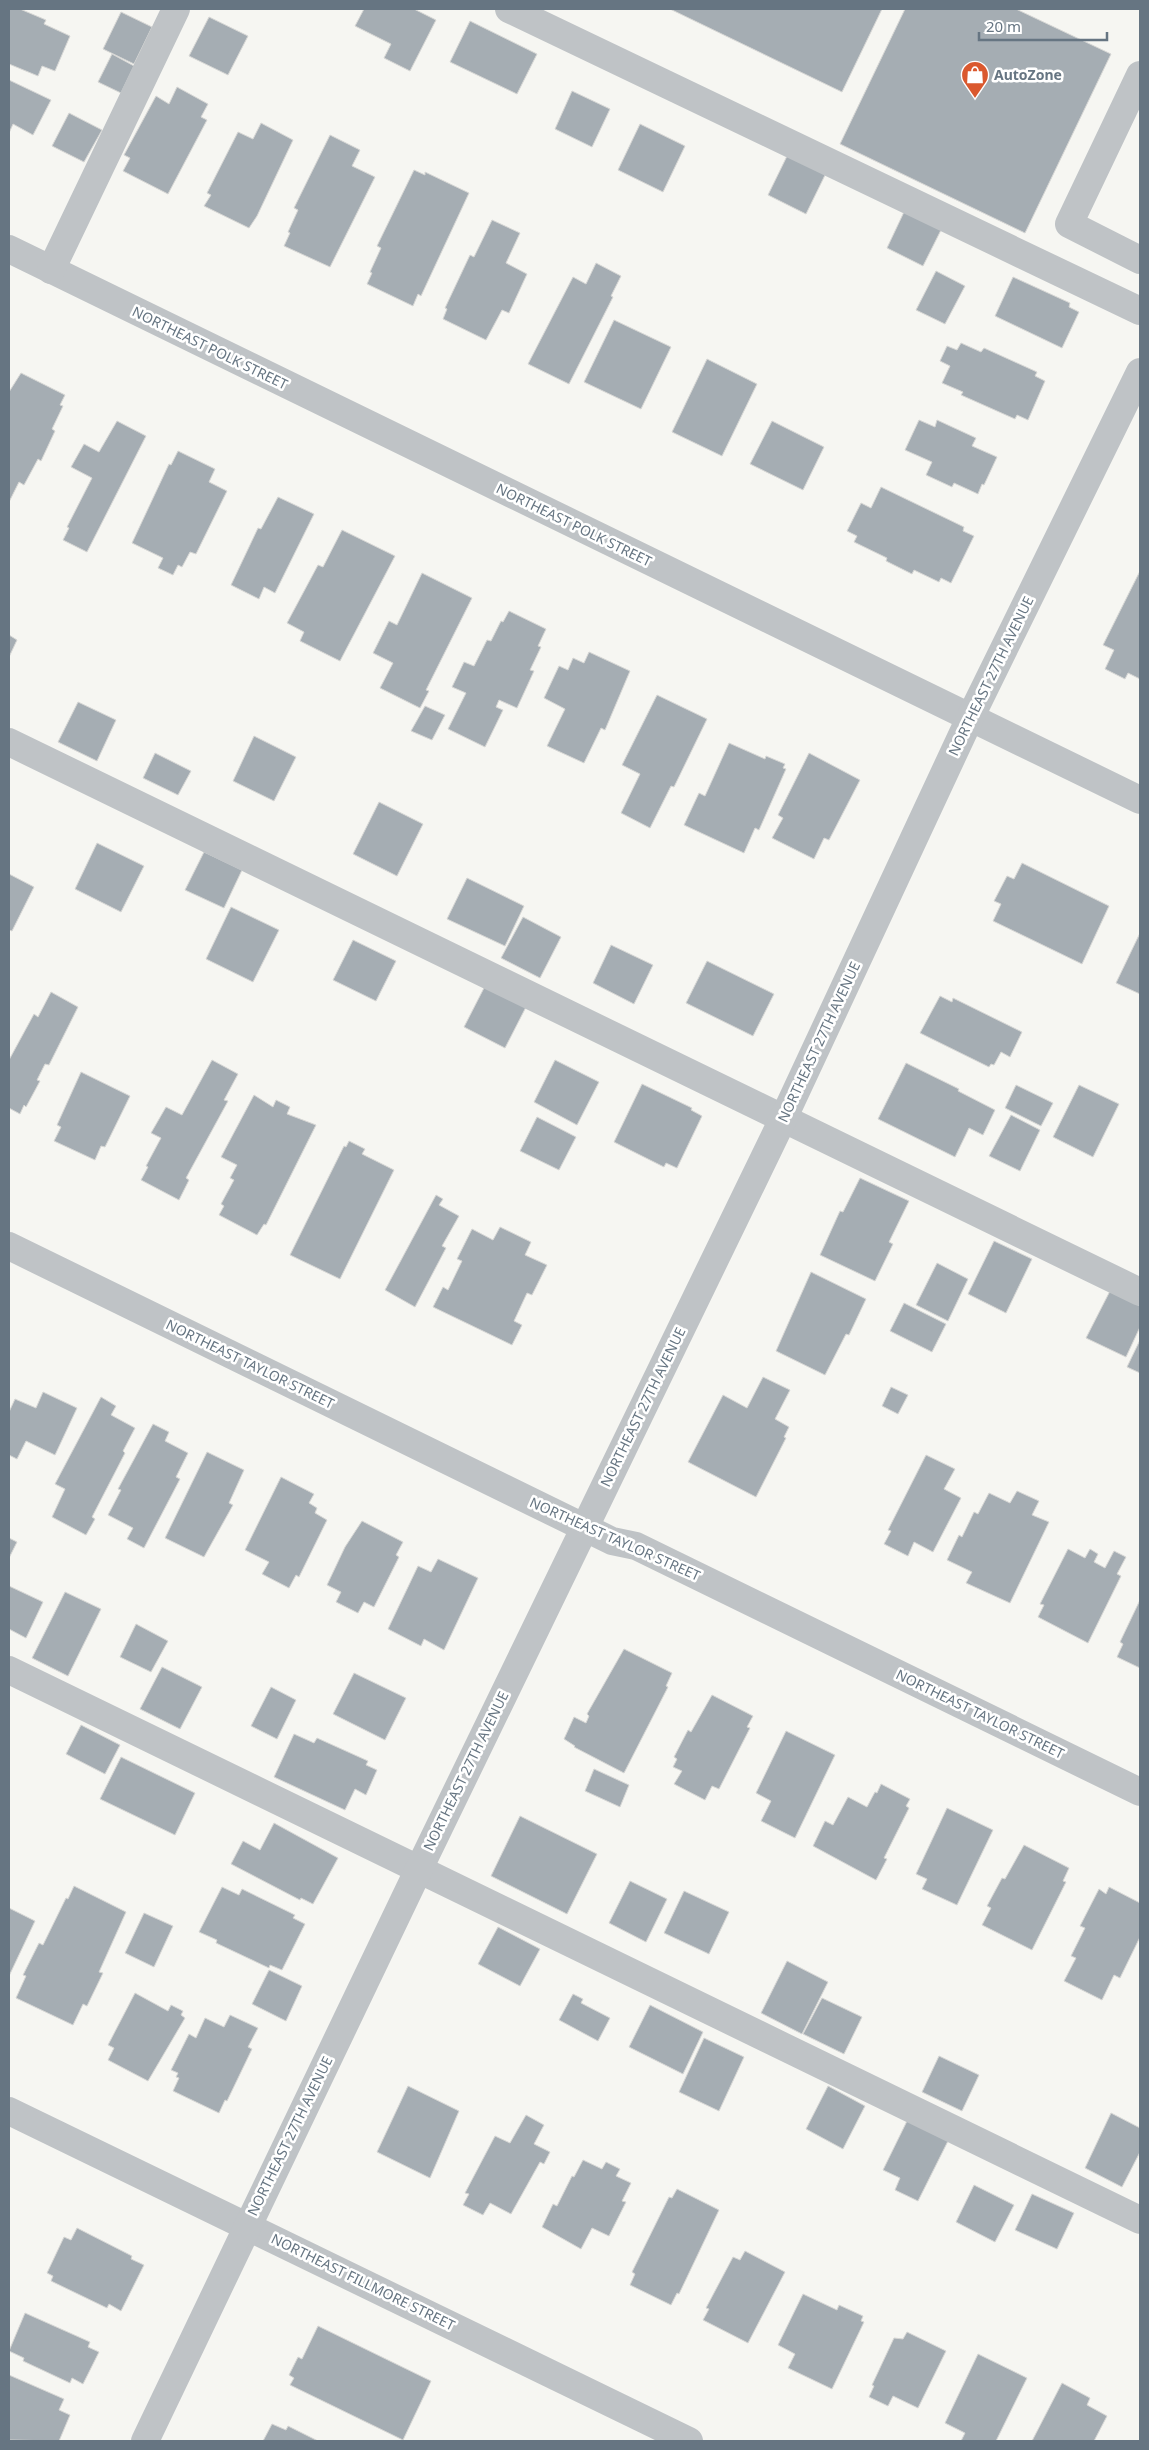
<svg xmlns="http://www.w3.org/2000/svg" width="1149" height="2450" font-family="'Noto Sans',sans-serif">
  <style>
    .building { fill: #a5adb3; stroke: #d7d7d5 }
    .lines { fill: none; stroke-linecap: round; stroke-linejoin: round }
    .minor { stroke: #bfc3c6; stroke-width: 28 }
    .labels { text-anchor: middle; stroke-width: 5; stroke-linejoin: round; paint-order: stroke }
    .poi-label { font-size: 14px; font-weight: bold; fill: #667582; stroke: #fff; text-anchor: start }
    .street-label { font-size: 14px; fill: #667582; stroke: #fff }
  </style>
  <rect width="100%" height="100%" fill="#f6f6f2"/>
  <g class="building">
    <polygon points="9,9 20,9 46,20 44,24 70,36 55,71 42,66 38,76 9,64"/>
    <polygon points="364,9 414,9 436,20 410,71 384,58 391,44 355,26"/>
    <polygon points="670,9 882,9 842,92"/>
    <polygon points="905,9 1016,9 1111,54 1025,233 840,144"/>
    <polygon points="121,12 152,27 134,64 103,49"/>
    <polygon points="209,17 248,36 228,75 189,56"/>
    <polygon points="470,21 537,54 517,94 450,62"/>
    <polygon points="112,54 134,66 121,93 98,82"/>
    <polygon points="9,80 51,100 33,135 13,124 9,133"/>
    <polygon points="177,87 208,104 201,117 207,120 168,194 123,171 130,158 124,155 156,96 169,104"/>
    <polygon points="572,91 610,109 592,147 555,129"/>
    <polygon points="69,113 102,130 84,162 52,146"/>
    <polygon points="261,123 293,140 257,216 249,228 204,206 211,195 207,193 238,132 253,139"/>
    <polygon points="640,124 685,146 663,192 618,170"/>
    <polygon points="330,135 360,150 352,166 375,177 330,267 284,246 290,233 288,232 298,210 294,208"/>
    <polygon points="789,152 827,171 806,214 768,195"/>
    <polygon points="414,170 425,175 425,172 469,193 421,296 418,294 413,306 367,284 372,273 370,272 381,248 377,246"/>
    <polygon points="904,212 941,230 923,266 887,248"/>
    <polygon points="492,220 520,233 506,263 527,274 509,313 502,310 486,340 443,319 447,309 445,308 470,255 474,257"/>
    <polygon points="596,263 621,276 611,296 613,297 569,384 528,364 573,277 586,284"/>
    <polygon points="936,271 965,286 945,324 916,310"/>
    <polygon points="1013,277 1070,303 1069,307 1079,312 1062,348 995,316"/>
    <polygon points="614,320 671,347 641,409 584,382"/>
    <polygon points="961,343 981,352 984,348 1037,372 1035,376 1045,381 1028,420 1017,415 1015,419 961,395 963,392 942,383 950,366 940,361 947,346 957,350"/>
    <polygon points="707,359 757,384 722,456 672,432"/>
    <polygon points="21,373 65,395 60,405 63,406 52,429 55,431 41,461 38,459 24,485 19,482 9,502 9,392"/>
    <polygon points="919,420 935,427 937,420 976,438 972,446 997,457 984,485 982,484 978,494 954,483 952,487 926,475 932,462 905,450"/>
    <polygon points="117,421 146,436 87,552 63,540 69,528 67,527 92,478 71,467 84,444 99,452"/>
    <polygon points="772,421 824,447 803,490 750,464"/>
    <polygon points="178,451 215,469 209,482 227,491 196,554 190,552 182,567 178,565 173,575 158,568 163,558 132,543 169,464 171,465"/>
    <polygon points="881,487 964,527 963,531 974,536 951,583 941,578 939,582 914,570 912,574 886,561 887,558 854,542 857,536 847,531 861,503 871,508"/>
    <polygon points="278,497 314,514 275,593 264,587 259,599 231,585 258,528 261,529"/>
    <polygon points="342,530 395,556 340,661 300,641 304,632 287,623 318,565 323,567"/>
    <polygon points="1140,571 1140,679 1128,673 1125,679 1105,669 1114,650 1103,645"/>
    <polygon points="422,573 472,598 426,690 429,691 420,708 380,688 393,663 373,653 389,621 397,625"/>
    <polygon points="509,611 546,629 538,646 541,647 530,670 534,671 517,708 499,700 496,707 503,710 485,747 448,729 466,693 452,687 464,662 474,666 487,640 491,641 501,621 503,622"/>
    <polygon points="9,635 17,640 9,657"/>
    <polygon points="589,652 630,671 605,730 601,728 584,763 547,746 565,709 544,698 559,666 568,670 573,658 584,663"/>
    <polygon points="657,695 707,719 674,787 671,786 650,828 621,813 640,774 622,765"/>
    <polygon points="78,702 116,720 97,761 58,742"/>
    <polygon points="425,706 445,715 432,740 411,731"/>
    <polygon points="254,736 296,757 274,801 233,781"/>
    <polygon points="729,743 765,759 766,756 785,764 783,768 786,769 759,830 755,828 744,853 684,825 699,793 705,796"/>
    <polygon points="155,753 191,771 178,795 143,778"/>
    <polygon points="809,753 860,780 829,840 824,838 814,859 772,838 783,818 778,815"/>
    <polygon points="379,802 423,824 397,876 353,854"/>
    <polygon points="97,843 144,866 121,912 75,889"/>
    <polygon points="204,852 242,870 224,908 185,890"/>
    <polygon points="1022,863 1109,906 1082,964 993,921 1001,904 994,901 1007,876 1014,879"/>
    <polygon points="9,874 34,887 12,931 9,930"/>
    <polygon points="467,878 524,906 505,946 447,919"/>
    <polygon points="231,907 279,930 253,982 206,959"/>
    <polygon points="523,917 561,937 540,978 501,958"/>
    <polygon points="1140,933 1140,994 1116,983"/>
    <polygon points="353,940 396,961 376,1001 333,980"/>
    <polygon points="611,945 653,965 634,1004 593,983"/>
    <polygon points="707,961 774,994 753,1036 686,1003"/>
    <polygon points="485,986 526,1007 505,1048 464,1027"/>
    <polygon points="51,992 78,1007 49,1065 45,1064 37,1080 40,1081 26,1107 24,1105 20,1114 9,1108 9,1060 34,1014 38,1017"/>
    <polygon points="940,996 952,1002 953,998 1022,1032 1010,1057 1001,1052 994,1065 991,1064 989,1067 920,1033"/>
    <polygon points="212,1060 238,1074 224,1100 228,1101 186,1178 189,1180 179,1200 141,1180 148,1167 146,1166 161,1138 151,1133 166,1107 182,1115"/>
    <polygon points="555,1060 599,1082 577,1125 534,1102"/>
    <polygon points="906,1063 959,1089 958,1091 995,1110 983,1135 969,1128 955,1157 878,1119"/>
    <polygon points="81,1072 130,1096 105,1147 101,1146 95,1160 54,1141 61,1127 57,1125"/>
    <polygon points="642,1084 692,1108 691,1110 702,1116 677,1168 666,1163 664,1167 614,1142"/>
    <polygon points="1016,1085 1053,1103 1041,1126 1005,1108"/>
    <polygon points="1079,1085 1119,1104 1093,1157 1053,1137"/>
    <polygon points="254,1095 273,1107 276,1100 290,1107 287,1114 316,1125 266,1225 264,1224 257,1235 219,1215 224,1206 221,1204 234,1180 230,1178 237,1165 221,1157"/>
    <polygon points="1011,1115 1040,1130 1020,1171 989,1156"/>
    <polygon points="537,1117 576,1137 559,1170 520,1151"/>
    <polygon points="349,1141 365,1149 362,1154 394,1170 340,1279 290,1255 344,1146 346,1147"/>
    <polygon points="860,1178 909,1201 889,1242 893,1244 875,1281 820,1255 840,1211 843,1212"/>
    <polygon points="436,1195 443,1199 439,1205 459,1216 442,1246 446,1248 415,1307 385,1290"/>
    <polygon points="500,1227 531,1242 525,1255 547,1265 532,1295 527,1293 514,1321 522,1325 512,1345 433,1307 443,1287 448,1290 462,1261 457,1259 472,1229 493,1240"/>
    <polygon points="994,1241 1032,1259 1006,1313 968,1294"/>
    <polygon points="937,1263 968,1279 948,1321 916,1305"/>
    <polygon points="811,1272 866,1299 849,1335 846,1334 825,1375 776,1351"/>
    <polygon points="1110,1291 1140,1306 1140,1327 1126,1357 1086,1338"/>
    <polygon points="904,1303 946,1324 932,1352 890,1331"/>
    <polygon points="1140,1340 1140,1373 1127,1367"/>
    <polygon points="763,1377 790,1390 775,1419 789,1427 784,1437 786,1438 756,1497 688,1462 723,1395 747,1408"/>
    <polygon points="891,1387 908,1395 898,1414 882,1406"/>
    <polygon points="43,1392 77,1408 55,1455 26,1441 17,1459 9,1455 9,1412 15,1399 36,1408"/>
    <polygon points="101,1397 116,1406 111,1415 135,1428 123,1451 125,1453 92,1517 95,1519 86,1535 52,1517 65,1489 55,1484"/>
    <polygon points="153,1424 169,1432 165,1441 188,1453 176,1477 180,1479 144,1548 127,1539 133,1528 108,1515 121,1490 118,1489"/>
    <polygon points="207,1452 244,1470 229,1503 233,1505 204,1557 165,1538"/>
    <polygon points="926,1455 955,1469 944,1489 961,1498 933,1552 914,1542 908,1556 884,1544 891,1531 888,1530"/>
    <polygon points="281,1477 314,1494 309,1503 317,1508 315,1513 327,1520 299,1577 296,1575 289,1588 262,1574 269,1562 245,1550"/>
    <polygon points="1017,1491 1039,1501 1032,1515 1049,1522 1010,1603 966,1583 972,1572 947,1560 959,1535 962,1537 974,1512 978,1514 989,1493 1010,1503"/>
    <polygon points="362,1521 403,1542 396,1555 399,1557 374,1607 364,1602 358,1613 336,1602 341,1592 327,1585 345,1547"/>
    <polygon points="9,1538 17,1542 9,1558"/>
    <polygon points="1068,1549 1085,1558 1090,1549 1098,1554 1094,1562 1105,1568 1114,1551 1126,1557 1117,1574 1121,1576 1088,1643 1038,1617 1044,1605 1040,1604"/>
    <polygon points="438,1559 478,1578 444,1650 424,1639 421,1646 388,1629 418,1566 431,1572"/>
    <polygon points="9,1586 43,1602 26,1638 9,1629"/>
    <polygon points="65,1592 101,1609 68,1676 32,1658"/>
    <polygon points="1140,1600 1140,1668 1117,1657 1123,1644 1120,1642"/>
    <polygon points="136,1624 168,1641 151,1672 120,1657"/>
    <polygon points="624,1649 672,1673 666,1686 668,1687 624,1773 574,1747 575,1746 564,1739 574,1717 586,1723 589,1716 587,1714"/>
    <polygon points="162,1667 202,1687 180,1729 140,1709"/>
    <polygon points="354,1673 406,1698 385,1740 333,1714"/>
    <polygon points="271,1687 296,1700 277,1739 251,1726"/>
    <polygon points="712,1695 753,1716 747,1727 750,1728 719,1789 712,1786 705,1800 674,1784 682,1771 673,1767 677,1759 674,1757 688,1730 691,1732"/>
    <polygon points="81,1725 120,1745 105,1774 66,1754"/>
    <polygon points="786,1731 835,1755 795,1838 761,1821 771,1801 756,1793"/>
    <polygon points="294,1734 314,1743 317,1738 368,1761 366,1765 377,1770 366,1795 355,1789 345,1810 274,1777"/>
    <polygon points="121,1757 195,1793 175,1835 100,1799"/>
    <polygon points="594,1769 629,1785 620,1807 585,1791"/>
    <polygon points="881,1784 910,1799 906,1806 909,1808 884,1858 887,1859 876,1880 813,1846 825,1821 833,1825 848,1797 867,1807 875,1792 877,1793"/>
    <polygon points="947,1808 993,1830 957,1905 922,1889 927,1879 916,1874"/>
    <polygon points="520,1816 597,1854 567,1914 491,1876"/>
    <polygon points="274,1823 338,1858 313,1904 301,1898 300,1900 231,1864 243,1841 260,1850"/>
    <polygon points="1024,1845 1069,1868 1063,1881 1066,1882 1032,1950 982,1925 991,1908 987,1906 1002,1878 1005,1879"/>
    <polygon points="630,1881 667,1899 646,1942 609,1923"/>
    <polygon points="74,1886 126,1912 99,1972 103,1973 87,2006 83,2004 73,2025 16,1998 26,1976 23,1975 39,1943 43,1945 66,1898 68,1899"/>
    <polygon points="222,1887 239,1895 242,1889 295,1915 293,1918 305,1924 282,1970 270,1965 269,1968 216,1943 217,1940 199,1932"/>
    <polygon points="1109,1887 1140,1903 1140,1937 1120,1978 1114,1975 1102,2000 1064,1981 1076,1958 1071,1956 1085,1928 1080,1926 1099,1889 1106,1894"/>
    <polygon points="684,1891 729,1912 709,1954 664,1933"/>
    <polygon points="9,1908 35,1921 9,1976"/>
    <polygon points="144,1913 173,1926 154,1967 125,1953"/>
    <polygon points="498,1927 540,1949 520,1986 478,1964"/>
    <polygon points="787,1961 828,1982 802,2034 761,2013"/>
    <polygon points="269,1970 302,1986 286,2021 252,2004"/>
    <polygon points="135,1993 168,2011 171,2005 183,2011 181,2015 185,2018 148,2081 108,2060 114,2048 108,2045"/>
    <polygon points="573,1994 583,1999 581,2003 610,2018 598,2041 559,2020"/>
    <polygon points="822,1998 862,2017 844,2054 803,2034"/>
    <polygon points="650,2005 703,2032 683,2074 629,2047"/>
    <polygon points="230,2015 258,2028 248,2047 252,2049 227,2101 225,2100 219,2113 173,2091 179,2078 176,2077 178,2073 171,2070 189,2034 196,2038 205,2018 224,2027"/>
    <polygon points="704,2038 744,2057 719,2111 679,2092"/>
    <polygon points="939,2056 979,2075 962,2111 922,2092"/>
    <polygon points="408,2086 459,2111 430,2178 377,2152"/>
    <polygon points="828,2086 865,2106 843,2149 806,2129"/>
    <polygon points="1111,2113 1140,2128 1140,2152 1122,2187 1085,2168"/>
    <polygon points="526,2115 544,2125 534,2144 550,2152 544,2164 540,2162 511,2214 490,2203 483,2215 463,2205 469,2194 465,2193 495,2136 510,2143"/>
    <polygon points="908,2119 949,2139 918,2201 895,2190 900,2178 883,2170"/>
    <polygon points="583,2160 602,2169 606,2162 620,2169 616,2176 631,2183 622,2201 626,2202 609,2236 592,2228 581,2249 542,2227 553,2204 557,2206 572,2176 574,2177"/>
    <polygon points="974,2185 1014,2205 995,2242 956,2222"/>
    <polygon points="677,2189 719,2210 679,2294 677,2293 671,2305 630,2285 635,2274 632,2272 669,2197 672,2198"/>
    <polygon points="1032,2194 1074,2213 1057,2249 1015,2230"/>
    <polygon points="77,2228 132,2256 131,2259 144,2265 121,2311 109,2304 107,2308 51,2281 53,2276 47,2273 64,2237 71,2240"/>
    <polygon points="745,2251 785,2272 748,2343 703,2320 709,2309 706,2308 733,2257 740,2260"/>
    <polygon points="803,2294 837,2310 839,2305 863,2316 861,2321 864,2322 832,2389 788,2368 795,2354 778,2345"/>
    <polygon points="25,2313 90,2342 88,2347 99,2352 83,2384 72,2378 70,2383 23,2361 24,2358 9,2351"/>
    <polygon points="318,2326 431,2381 403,2440 290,2385 294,2378 289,2375 298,2357 302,2359"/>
    <polygon points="907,2332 946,2351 918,2408 893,2396 888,2406 869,2397 874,2386 872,2385 894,2338 903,2339"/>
    <polygon points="978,2354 1027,2378 996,2441 961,2441 965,2433 945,2423"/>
    <polygon points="9,2375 64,2399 59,2410 70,2415 59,2441 9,2440"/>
    <polygon points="1062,2383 1090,2398 1087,2405 1107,2416 1094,2441 1032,2441"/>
    <polygon points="272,2424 286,2430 288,2426 318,2441 263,2441"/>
  </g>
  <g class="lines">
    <g class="minor">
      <polyline points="509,9 1140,311"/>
      <polyline points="1140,75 1069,224 1140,260"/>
      <polyline points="9,249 1140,800"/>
      <polyline points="51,270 176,9"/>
      <polyline points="9,742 1140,1292"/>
      <polyline points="9,1246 612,1541 636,1546 1140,1792"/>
      <polyline points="9,1670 1140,2220"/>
      <polyline points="9,2111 689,2441"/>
      <polyline points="145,2441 418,1871 784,1117 970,718 1140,372"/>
    </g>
  </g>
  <defs>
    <symbol id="shop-pin" viewBox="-11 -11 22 30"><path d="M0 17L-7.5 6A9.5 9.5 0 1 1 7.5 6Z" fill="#da582e" stroke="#fff"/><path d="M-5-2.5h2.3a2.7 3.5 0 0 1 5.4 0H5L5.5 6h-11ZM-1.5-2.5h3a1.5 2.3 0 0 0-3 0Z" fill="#fff"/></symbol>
  </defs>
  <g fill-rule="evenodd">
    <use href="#shop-pin" x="959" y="59" width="32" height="43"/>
  </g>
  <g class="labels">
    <g class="poi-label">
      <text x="994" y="80">AutoZone</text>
    </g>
    <g class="street-label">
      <text transform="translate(210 348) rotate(26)" y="5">NORTHEAST POLK STREET</text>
      <text transform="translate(574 525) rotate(26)" y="5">NORTHEAST POLK STREET</text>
      <text transform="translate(991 676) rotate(-64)" y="5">NORTHEAST 27TH AVENUE</text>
      <text transform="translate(819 1042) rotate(-65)" y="5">NORTHEAST 27TH AVENUE</text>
      <text transform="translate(250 1364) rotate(26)" y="5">NORTHEAST TAYLOR STREET</text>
      <text transform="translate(643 1407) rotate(-64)" y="5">NORTHEAST 27TH AVENUE</text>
      <text transform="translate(615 1539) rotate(24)" y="5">NORTHEAST TAYLOR STREET</text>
      <text transform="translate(980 1714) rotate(26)" y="5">NORTHEAST TAYLOR STREET</text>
      <text transform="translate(466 1771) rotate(-64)" y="5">NORTHEAST 27TH AVENUE</text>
      <text transform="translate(290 2136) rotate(-64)" y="5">NORTHEAST 27TH AVENUE</text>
      <text transform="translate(363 2282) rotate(26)" y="5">NORTHEAST FILLMORE STREET</text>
    </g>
  </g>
  <rect width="1149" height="2450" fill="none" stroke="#667582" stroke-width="20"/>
  <path d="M979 32v8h128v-8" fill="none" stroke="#667582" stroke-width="2.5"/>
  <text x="986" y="32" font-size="15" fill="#667582" stroke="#ffffff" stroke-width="4" paint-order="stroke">20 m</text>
</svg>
